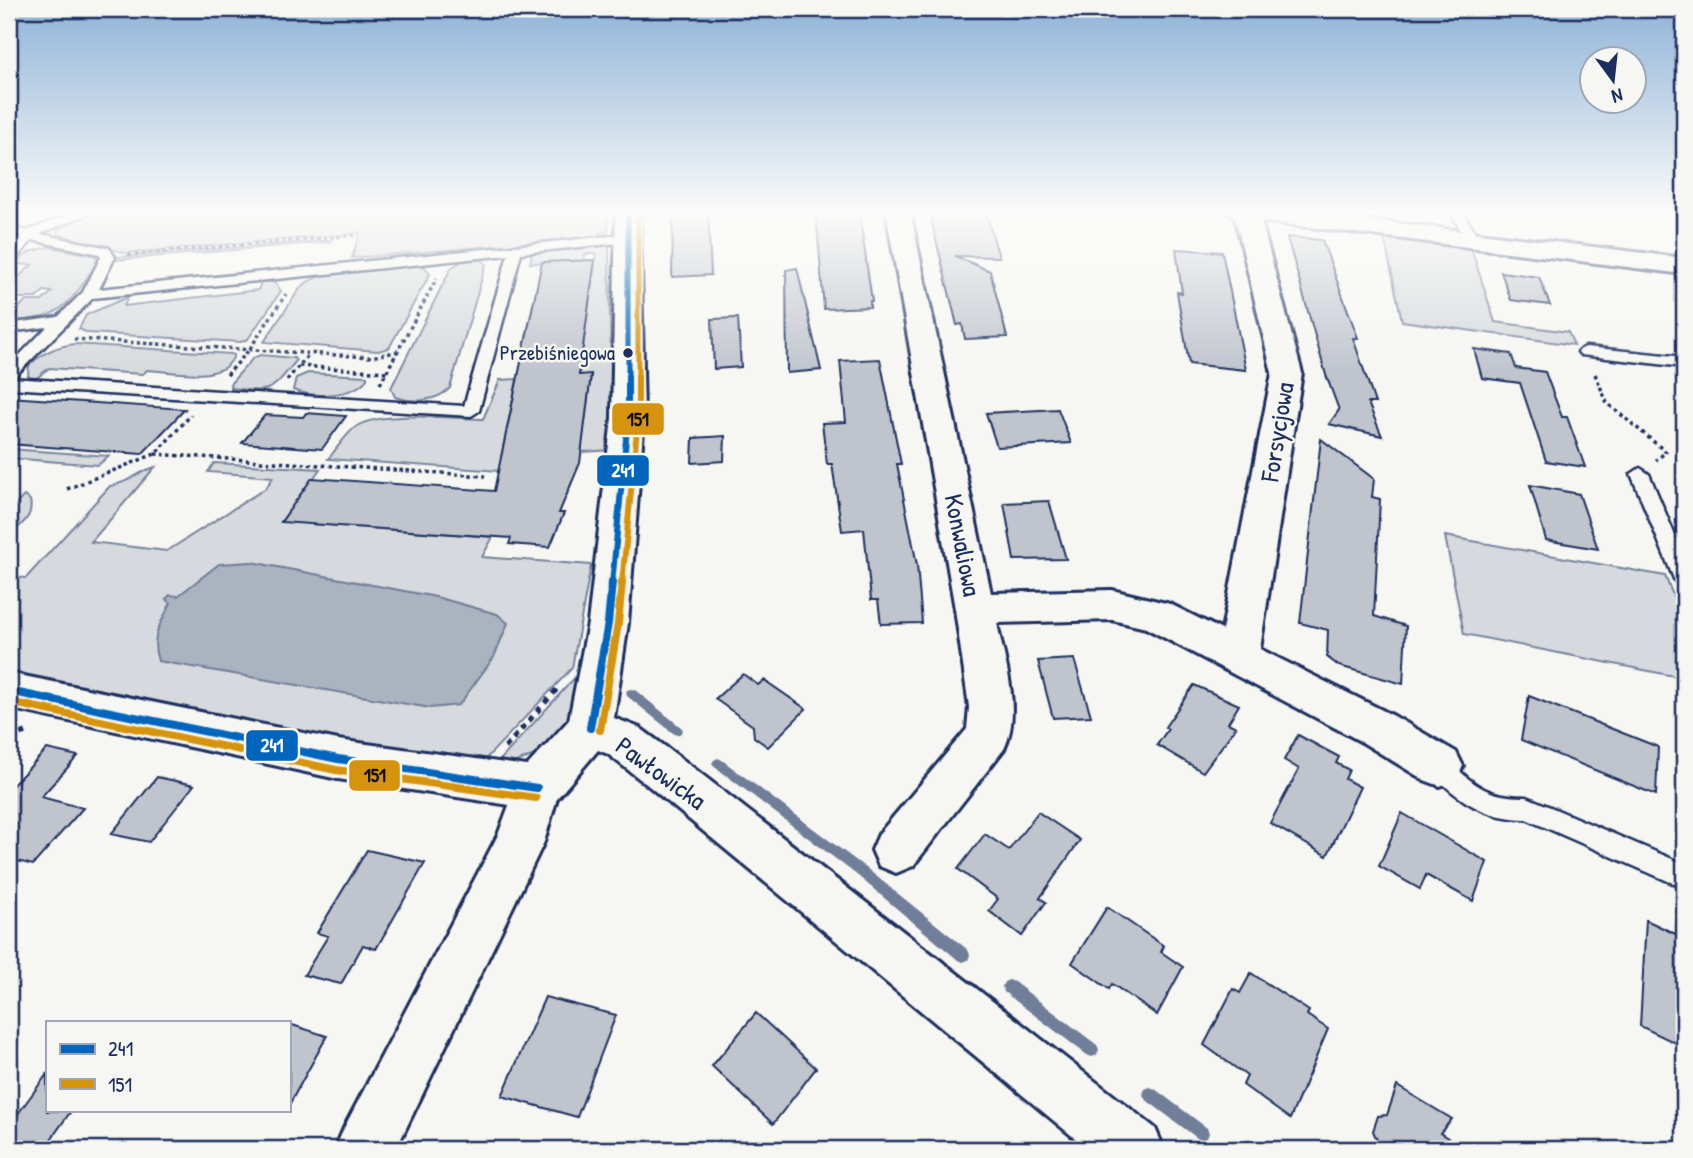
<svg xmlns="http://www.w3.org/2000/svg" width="1693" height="1158" font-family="'Patrick Hand',sans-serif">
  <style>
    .green { fill: #d6d9dd; stroke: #78849e; stroke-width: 2 }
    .water { fill: #abb2c0; stroke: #717e99; stroke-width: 2 }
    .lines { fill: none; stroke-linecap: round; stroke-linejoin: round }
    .stream { fill: #717e99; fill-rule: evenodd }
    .building { fill: #c0c4cd; stroke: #1b2f5e; stroke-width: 2 }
    .service-casing { stroke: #1b2f5e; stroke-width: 5 }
    .minor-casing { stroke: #1b2f5e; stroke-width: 6 }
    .tertiary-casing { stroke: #1b2f5e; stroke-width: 6 }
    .path-far1 { stroke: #1b2f5e; stroke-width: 3.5; stroke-dasharray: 3.5 3.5; stroke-linecap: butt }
    .path { stroke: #1b2f5e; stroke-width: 5; stroke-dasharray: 6 6; stroke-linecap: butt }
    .service { fill: #f6f6f2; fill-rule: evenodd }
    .minor { fill: #f6f6f2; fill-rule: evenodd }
    .tertiary { fill: #f6f6f2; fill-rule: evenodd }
    .bus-1-far2-casing { stroke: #f6f6f2; stroke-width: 9 }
    .bus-1-far1-casing { stroke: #f6f6f2; stroke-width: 10 }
    .bus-1-casing { stroke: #f6f6f2; stroke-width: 13 }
    .bus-2-far2-casing { stroke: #f6f6f2; stroke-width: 9 }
    .bus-2-far1-casing { stroke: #f6f6f2; stroke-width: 10 }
    .bus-2-casing { stroke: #f6f6f2; stroke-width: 13 }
    .bus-1-far2 { stroke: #0065bd; stroke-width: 5 }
    .bus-1-far1 { stroke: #0065bd; stroke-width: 6 }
    .bus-1 { stroke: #0065bd; stroke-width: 8 }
    .bus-2-far2 { stroke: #d6940e; stroke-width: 5 }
    .bus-2-far1 { stroke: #d6940e; stroke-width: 6 }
    .bus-2 { stroke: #d6940e; stroke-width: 8 }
    .bus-dot { fill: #1b2f5e; stroke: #f6f6f2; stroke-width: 2.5 }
    .labels { text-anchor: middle; stroke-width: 5; stroke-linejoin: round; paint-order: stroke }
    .far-bus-label { font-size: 21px; fill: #1b2f5e; stroke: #f6f6f2; text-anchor: end }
    .street-label { font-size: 26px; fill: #1b2f5e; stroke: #f6f6f2 }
    .line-badge { stroke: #f6f6f2; stroke-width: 2.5 }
    .badge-label { font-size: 19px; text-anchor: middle; font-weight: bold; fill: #fff }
    .pale-badge-label { font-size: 19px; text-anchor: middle; font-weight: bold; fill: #111 }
  </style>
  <rect width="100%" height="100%" fill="#f6f6f2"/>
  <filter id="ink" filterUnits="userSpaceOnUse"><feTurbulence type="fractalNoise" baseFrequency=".0143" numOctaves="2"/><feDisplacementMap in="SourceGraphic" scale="14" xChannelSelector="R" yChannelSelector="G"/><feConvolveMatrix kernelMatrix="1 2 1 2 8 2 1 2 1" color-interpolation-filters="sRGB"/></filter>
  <g filter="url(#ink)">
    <g class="green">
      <polygon points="97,211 609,211 608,232 599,233 598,237 352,258 360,233 126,253 57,234 57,230"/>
      <polygon points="1384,237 1471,248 1495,322 1568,332 1574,345 1402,321"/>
      <polygon points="331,240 330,242 115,260 117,257"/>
      <path d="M597 244 609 245 612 450 582 452 576 463 542 474 328 459C337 449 346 433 357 426 380 411 453 418 483 419L500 380 517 379 501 457 581 452 591 375H579L596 254H585L584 261 530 263 533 251Z"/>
      <path d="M48 247 93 255 97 258V262C75 298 57 326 9 319L25 301H42L52 292 44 291 36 298H14L9 303V286L32 265 12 264 30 252Z"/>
      <path d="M467 258 481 259 486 264 450 388C436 402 413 403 395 397L391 388 451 268Z"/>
      <path d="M412 264 425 267 430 274 389 348 378 351 264 342 301 287C323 266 382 268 412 264Z"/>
      <polygon points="266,281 275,283 281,291 248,339 241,342 88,333 79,329 86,315 128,297 124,306 258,290 261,282"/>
      <path d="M75 344 231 354 234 355C225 384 172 371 147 370L143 374 49 368 34 380 28 376 29 365C43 353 56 346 75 344Z"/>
      <path d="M260 355 294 358 296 361C269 393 273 393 231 388L230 384 253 358Z"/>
      <path d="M308 373 367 376V379C354 397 312 398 293 390L296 378Z"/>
      <polygon points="9,449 109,456 98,465 9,458"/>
      <path d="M214 463 320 469 282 522 493 537 482 557 591 565 572 668 479 766 422 759 9 676V577L26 578 110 486C132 482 137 472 155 467L91 542 167 551 266 488 273 477 208 472Z"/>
      <path d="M24 496 30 500C34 517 21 525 9 535V511Z"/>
      <polygon points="1445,536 1665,576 1684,622 1684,678 1464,634"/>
      <path d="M578 674H582C579 687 578 704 573 717 559 750 525 761 493 768Z"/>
    </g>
    <path class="water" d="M251 562 436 597 497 614 508 623 494 657 459 705 430 708 158 661C150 637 160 624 171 603L166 599 170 595 178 596 219 564Z"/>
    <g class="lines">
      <g class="stream">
        <polygon points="631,689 635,690 681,727 683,730 681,733 677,735 673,733 627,696 626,693 627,690"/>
        <polygon points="718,758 722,760 866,868 968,950 970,955 968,960 963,962 958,960 858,876 714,766 712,763 714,760"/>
        <polygon points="1009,980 1014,982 1097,1045 1099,1050 1097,1055 1092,1057 1087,1055 1004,992 1002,987 1004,982"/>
        <polygon points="1150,1087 1155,1089 1207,1128 1209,1133 1207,1138 1202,1140 1197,1138 1145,1099 1143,1094 1145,1089"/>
      </g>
    </g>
    <g class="building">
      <polygon points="673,211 708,211 711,275 672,277"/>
      <polygon points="816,211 859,211 872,301 870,301 870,307 824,309"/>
      <polygon points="929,211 985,211 999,257 955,256 990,271 1007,337 965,339 962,324 957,325"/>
      <polygon points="1287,237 1322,240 1358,338 1353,338 1375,403 1368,403 1382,436 1329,424 1339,410 1326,375"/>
      <polygon points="1176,249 1222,252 1246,370 1189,364 1177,292 1182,293"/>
      <polygon points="595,260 579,375 591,374 580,463 559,513 564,513 550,547 509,544 511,538 281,522 312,478 494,491 542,262"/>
      <polygon points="797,268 821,370 787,373 786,270"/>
      <polygon points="1501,272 1539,277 1550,305 1511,300"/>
      <polygon points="738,318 741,367 714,369 712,319"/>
      <polygon points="1474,349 1511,354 1516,368 1545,372 1562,417 1567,417 1585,467 1546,461 1520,383 1482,378"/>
      <polygon points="880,359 901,464 897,464 917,565 922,623 881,624 878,600 871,600 864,529 842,531 832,464 827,464 822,423 846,422 840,361"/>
      <polygon points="9,397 185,409 142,454 9,444"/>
      <polygon points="1058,409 1071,443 997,447 986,413"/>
      <polygon points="306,413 346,416 322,449 242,443 265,415 303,417"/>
      <polygon points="725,436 724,461 692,463 693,438"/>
      <polygon points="1321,439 1374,479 1372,497 1380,499 1374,616 1406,626 1403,684 1339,666 1327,657 1328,630 1300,623"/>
      <polygon points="1530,485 1579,494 1598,549 1546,540"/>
      <polygon points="1049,501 1066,559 1014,560 1004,503"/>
      <polygon points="1074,659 1091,716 1053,718 1038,661"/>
      <polygon points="743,674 758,685 764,680 806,709 768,747 754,737 753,726 715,699"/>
      <polygon points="1194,685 1239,705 1228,723 1236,727 1203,772 1157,745 1168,729 1165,727"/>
      <polygon points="1529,696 1658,747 1656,795 1521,740"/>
      <polygon points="1298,735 1339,757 1336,763 1349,770 1345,779 1360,787 1327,856 1270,823 1299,769 1284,760"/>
      <polygon points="47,749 78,756 41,797 83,808 33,865 9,859 9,789"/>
      <polygon points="157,777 194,785 149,842 111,834"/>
      <polygon points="1038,812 1080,840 1040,898 1046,902 1022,936 989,911 998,899 958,869 985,834 1009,850"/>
      <polygon points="1402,813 1487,862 1473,901 1426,875 1420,889 1379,866"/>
      <polygon points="367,850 425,863 376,949 363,945 341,984 304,975 328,936 317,933"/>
      <polygon points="1107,907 1164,946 1161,952 1183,967 1157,1015 1112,984 1109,989 1072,963"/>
      <polygon points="1646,920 1684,938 1684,1047 1640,1026"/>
      <polygon points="1251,973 1309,1011 1307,1015 1328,1029 1290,1119 1243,1085 1247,1076 1204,1045 1233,989 1240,993"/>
      <polygon points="545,997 616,1015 577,1117 502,1096"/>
      <polygon points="756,1013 816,1068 773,1124 712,1066"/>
      <polygon points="289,1024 327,1036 289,1105"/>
      <polygon points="47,1074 47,1111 71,1111 44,1149 9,1149 9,1126"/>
      <polygon points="1397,1086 1452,1119 1440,1133 1465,1149 1381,1149 1373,1131 1378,1116 1387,1115"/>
    </g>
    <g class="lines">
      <defs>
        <g id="service">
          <polygon points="9,211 22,211 9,221"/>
          <path d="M77 211H94L40 234 109 248 115 257 99 289 629 234 635 238 629 242 521 253 479 411 471 416 9 388V366L47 327 9 332V324L58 317 83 292 101 257 99 254 32 240 14 261 9 262V250L20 237 9 235V227L27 231ZM508 255 464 406 10 378 14 377 93 298Z"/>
          <polygon points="1450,211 1462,211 1479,239 1477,242 1467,242"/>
          <polygon points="1586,347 1684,357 1684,367 1581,355 1578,352 1581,349"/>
          <polygon points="1640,468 1649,474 1684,557 1684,586 1677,584 1674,579 1631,474"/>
          <path d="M1440 756C1449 759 1455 766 1462 773 1482 792 1499 797 1527 797L1684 864V888L1526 819C1485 818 1460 802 1432 773L1429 766 1432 759Z"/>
        </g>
        <g id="minor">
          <path d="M886 211H910L991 593 1112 590 1170 604 1222 630 1272 373 1235 217 1227 211H1298L1684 258V274L1261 221 1302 373 1260 649 1394 716 1456 752 1463 766 1456 780 1440 786 1424 780 1362 742 1146 628 1112 620 997 623C1005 663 1022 711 1004 749L913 866 896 873 879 866 872 850 879 834 967 729 969 707 955 609Z"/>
          <polygon points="537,767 553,773 560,788 544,842 396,1149 335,1149 344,1128 498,835 521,773"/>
        </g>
        <polygon id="tertiary" points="616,211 640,211 644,418 628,623 614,718 640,728 682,759 1155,1128 1164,1149 1088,1149 650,787 608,754 598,750 553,803 537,809 338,779 9,708 9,673 338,740 527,766 569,720 588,623 612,418"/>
      </defs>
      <use href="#service" class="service-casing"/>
      <use href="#minor" class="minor-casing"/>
      <use href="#tertiary" class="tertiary-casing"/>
      <g class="path-far1">
        <polyline points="128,255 357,235"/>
        <polyline points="74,339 371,357 400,351"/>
        <polyline points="299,366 387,372"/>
        <polyline points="1595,374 1607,403 1666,452 1656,460"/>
        <polyline points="227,375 249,350 286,294"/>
        <polyline points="287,380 309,354"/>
        <polyline points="380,384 437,278"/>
        <polyline points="155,454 485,476"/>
        <polyline points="67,489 155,454 191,415"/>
      </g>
      <g class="path">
        <polyline points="9,738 31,730"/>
        <polyline points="505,748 557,689"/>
      </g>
      <use href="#service" class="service"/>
      <use href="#minor" class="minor"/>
      <use href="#tertiary" class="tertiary"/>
      <defs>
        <polyline id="bus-1-far2" points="628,211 628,377"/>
        <polyline id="bus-1-far1" points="612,584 628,418 628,376"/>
        <g id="bus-1">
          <polyline points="9,691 338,759 537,788"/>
          <polyline points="590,728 608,623 612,582"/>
        </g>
        <polyline id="bus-2-far2" points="638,211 638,377"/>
        <polyline id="bus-2-far1" points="622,584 638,419 638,376"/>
        <g id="bus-2">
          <polyline points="9,702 336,770 536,798"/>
          <polyline points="600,730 618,624 622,582"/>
        </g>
      </defs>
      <use href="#bus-1-far2" class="bus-1-far2-casing"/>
      <use href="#bus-1-far1" class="bus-1-far1-casing"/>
      <use href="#bus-1" class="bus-1-casing"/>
      <use href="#bus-2-far2" class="bus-2-far2-casing"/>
      <use href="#bus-2-far1" class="bus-2-far1-casing"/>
      <use href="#bus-2" class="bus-2-casing"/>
      <use href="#bus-1-far2" class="bus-1-far2"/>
      <use href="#bus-1-far1" class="bus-1-far1"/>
      <use href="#bus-1" class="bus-1"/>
      <use href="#bus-2-far2" class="bus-2-far2"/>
      <use href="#bus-2-far1" class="bus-2-far1"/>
      <use href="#bus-2" class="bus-2"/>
    </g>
  </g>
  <linearGradient id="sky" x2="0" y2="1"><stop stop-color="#8fb3d8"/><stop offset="0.57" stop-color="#fbfbf9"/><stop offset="1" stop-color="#fbfbf9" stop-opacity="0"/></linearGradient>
  <rect width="1693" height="373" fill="url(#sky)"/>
  <circle class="bus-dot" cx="628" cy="353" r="6"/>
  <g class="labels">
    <g class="far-bus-label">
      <text x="615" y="360">Przebiśniegowa</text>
    </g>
    <g class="street-label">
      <text transform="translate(1277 432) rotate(-81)" y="9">Forsycjowa</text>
      <text transform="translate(963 545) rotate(79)" y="9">Konwaliowa</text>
      <text transform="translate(661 773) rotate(36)" y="9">Pawłowicka</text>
    </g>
  </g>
  <g class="line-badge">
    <rect x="611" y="402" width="54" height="34" rx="7" fill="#d6940e"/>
    <rect x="596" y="454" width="54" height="33" rx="7" fill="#0065bd"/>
    <rect x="245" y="729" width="54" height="33" rx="7" fill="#0065bd"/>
    <rect x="348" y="759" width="53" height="33" rx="7" fill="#d6940e"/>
  </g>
  <g class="badge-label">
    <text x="623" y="477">241</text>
    <text x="272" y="752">241</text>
  </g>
  <g class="pale-badge-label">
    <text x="638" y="426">151</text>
    <text x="375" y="782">151</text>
  </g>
  <rect width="1693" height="1158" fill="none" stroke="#f6f6f2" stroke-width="35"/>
  <rect x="18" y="18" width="1658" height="1123" fill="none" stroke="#1b2f5e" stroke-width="2.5" filter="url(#ink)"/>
  <rect x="46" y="1021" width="245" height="91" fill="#f6f6f2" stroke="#9ea6b7" stroke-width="2"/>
  <rect x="60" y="1044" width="35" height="10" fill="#0065bd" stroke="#9ea6b7" stroke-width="2"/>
  <text x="108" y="1056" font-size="21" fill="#1b2f5e">241</text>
  <rect x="60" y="1079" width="35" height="10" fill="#d6940e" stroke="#9ea6b7" stroke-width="2"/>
  <text x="108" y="1092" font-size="21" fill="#1b2f5e">151</text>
  <g transform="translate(1613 80) rotate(165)"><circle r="33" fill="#f6f6f2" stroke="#9ea6b7" stroke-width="2"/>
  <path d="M0-5L12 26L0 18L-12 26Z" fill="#1b2f5e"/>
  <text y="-10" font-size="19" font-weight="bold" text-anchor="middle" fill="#1b2f5e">N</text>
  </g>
</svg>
